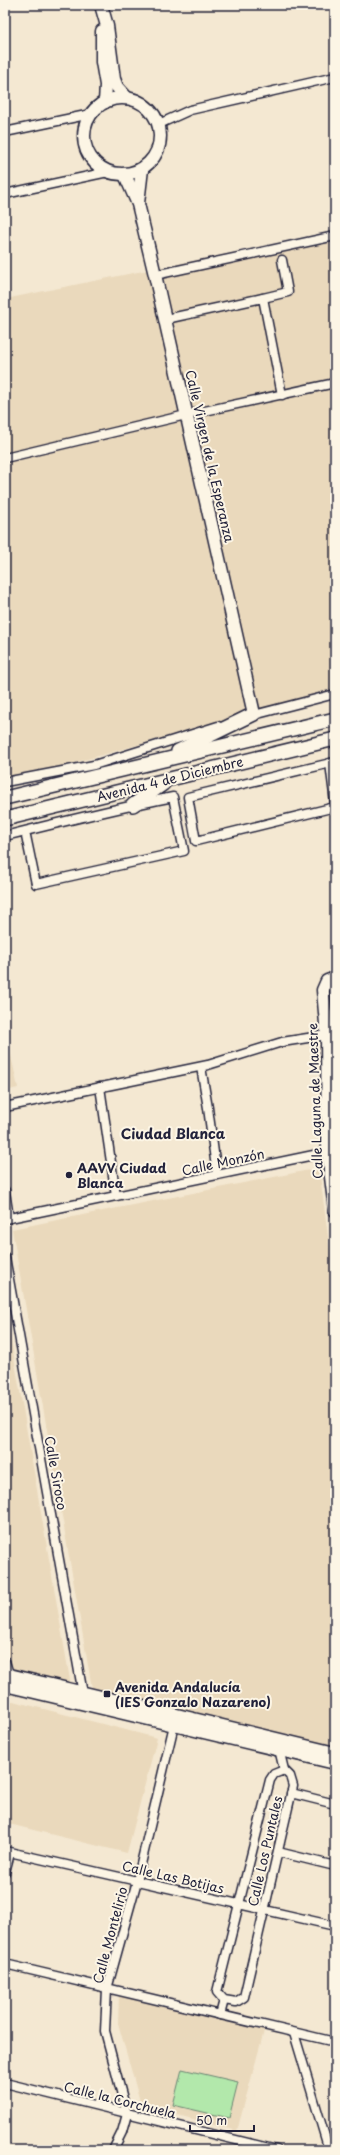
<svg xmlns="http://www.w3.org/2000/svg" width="340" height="2155" font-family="'Playpen Sans',sans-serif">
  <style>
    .built { fill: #ead9bc }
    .green { fill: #b2e8ab; stroke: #6a8573 }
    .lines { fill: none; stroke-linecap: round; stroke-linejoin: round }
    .street-casing { stroke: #22223b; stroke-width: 11 }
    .secondary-casing { stroke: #22223b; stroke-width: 15 }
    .primary-casing { stroke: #22223b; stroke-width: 16 }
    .street { stroke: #fcf5e5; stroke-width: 8 }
    .secondary { stroke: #fcf5e5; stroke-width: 12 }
    .primary { stroke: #fcf5e5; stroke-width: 13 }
    .poi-dot { fill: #22223b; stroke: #fcf5e5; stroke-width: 1.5 }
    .labels { text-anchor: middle; stroke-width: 4; stroke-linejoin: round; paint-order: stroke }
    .street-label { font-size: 13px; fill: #22223b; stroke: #fcf5e5 }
    .poi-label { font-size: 13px; font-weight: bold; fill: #22223b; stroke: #fcf5e5; text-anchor: start }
    .neighbourhood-label { font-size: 14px; font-weight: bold; fill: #22223b; stroke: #fcf5e5 }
  </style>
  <rect width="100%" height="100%" fill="#f4e8d2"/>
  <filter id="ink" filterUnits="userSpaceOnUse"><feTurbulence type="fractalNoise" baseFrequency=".025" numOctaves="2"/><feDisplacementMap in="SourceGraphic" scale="8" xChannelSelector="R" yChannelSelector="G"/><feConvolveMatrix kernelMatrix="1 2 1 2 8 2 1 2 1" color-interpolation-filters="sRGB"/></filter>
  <g filter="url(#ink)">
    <g class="built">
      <polygon points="335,232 335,690 5,782 5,299"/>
      <polygon points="5,1028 18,1088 5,1091"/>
      <polygon points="319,1168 335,1290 335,1749 92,1688 12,1229"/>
      <polygon points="5,1305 71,1686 5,1669"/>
      <polygon points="5,1699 157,1738 127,1853 5,1823"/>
      <polygon points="119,1995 264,2031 237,2131 141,2105 118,2023"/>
    </g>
    <polygon class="green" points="182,2069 238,2082 229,2118 173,2105"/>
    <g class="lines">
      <defs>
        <g id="street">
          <polyline points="159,124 190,110 335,77"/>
          <polyline points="5,132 91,114"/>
          <polyline points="5,194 108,172"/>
          <polyline points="155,275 335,236"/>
          <polyline points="263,298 288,292 282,260"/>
          <polyline points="166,319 263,298 282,395"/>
          <polyline points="5,458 186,415 335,383"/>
          <polyline points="250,716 335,694"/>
          <polyline points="335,762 188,797 196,841 335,807"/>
          <polyline points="330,763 335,803"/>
          <polyline points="5,782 94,765 218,726"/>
          <path d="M5 836C61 822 117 808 173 797L184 851 36 884 25 831"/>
          <polyline points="201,1067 208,1108 217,1175"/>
          <polyline points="100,1087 116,1196"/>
          <polyline points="5,1107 208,1065 282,1042 327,1035"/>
          <polyline points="5,1191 9,1218"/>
          <polyline points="5,1219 328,1152"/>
          <polyline points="5,1257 83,1694"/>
          <polyline points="5,1661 10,1678"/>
          <polyline points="279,1749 284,1770"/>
          <polygon points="284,1770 290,1776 293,1786 244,1997 236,2002 224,2000 217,1992 270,1780 274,1774"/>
          <polyline points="291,1793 335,1804"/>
          <polyline points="5,1851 335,1926"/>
          <polyline points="278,1852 335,1866"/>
          <polyline points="5,1872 10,1853"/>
          <polyline points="5,1964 335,2042"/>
          <polyline points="220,2015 224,2000"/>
          <polyline points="294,2033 329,2150"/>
          <polyline points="5,2083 277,2150"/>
          <polyline points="113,2150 122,2132 127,2114 105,2031 107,1989 137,1881 174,1725"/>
        </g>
        <g id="secondary">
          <polyline points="101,5 107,26 114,79 117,87 127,98"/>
          <polyline points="102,31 102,62 106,85 105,102"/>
          <circle cx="122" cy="136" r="38"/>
          <polyline points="125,175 138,204 155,275 254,714"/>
          <polyline points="138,203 142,169"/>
          <polyline points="335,978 327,981 323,990 327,1035 328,1152 335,1210"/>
          <polyline points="5,1674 335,1753"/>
          <polyline points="5,1685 335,1763"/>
        </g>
        <g id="primary">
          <polyline points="178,751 254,714"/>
          <polyline points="5,798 335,719"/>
          <polyline points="133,805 163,784"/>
          <polyline points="5,819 335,739"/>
        </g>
      </defs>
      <use href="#street" class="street-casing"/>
      <use href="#secondary" class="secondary-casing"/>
      <use href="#primary" class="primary-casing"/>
      <use href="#street" class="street"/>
      <use href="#secondary" class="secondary"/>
      <use href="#primary" class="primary"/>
    </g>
  </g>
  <g class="poi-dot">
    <circle cx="69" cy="1175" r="4"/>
    <rect x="103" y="1690" width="8" height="8" rx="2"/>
  </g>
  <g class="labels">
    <g class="street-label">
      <text transform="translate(210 456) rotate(77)" y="5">Calle Virgen de la Esperanza</text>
      <text transform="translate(170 779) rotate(-14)" y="5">Avenida 4 de Diciembre</text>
      <text transform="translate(315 1101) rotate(-92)" y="5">Calle Laguna de Maestre</text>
      <text transform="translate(223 1162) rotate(-12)" y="5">Calle Monzón</text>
      <text transform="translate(56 1473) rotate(80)" y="5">Calle Siroco</text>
      <text transform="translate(265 1851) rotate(-77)" y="5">Calle Los Puntales</text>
      <text transform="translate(173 1877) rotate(13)" y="5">Calle Las Botijas</text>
      <text transform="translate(110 1935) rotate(-75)" y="5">Calle Montelirio</text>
      <text transform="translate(120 2100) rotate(14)" y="5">Calle la Corchuela</text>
    </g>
    <g class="poi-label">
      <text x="77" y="1173">AAVV Ciudad<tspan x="77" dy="15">Blanca</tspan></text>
      <text x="115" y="1692">Avenida Andalucía<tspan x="115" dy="15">(IES Gonzalo Nazareno)</tspan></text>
    </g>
    <g class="neighbourhood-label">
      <text x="173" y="1139">Ciudad Blanca</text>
    </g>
  </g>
  <rect width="340" height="2155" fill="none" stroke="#fcf5e5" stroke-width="20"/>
  <rect x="10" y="10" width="320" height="2135" fill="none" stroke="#22223b" stroke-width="1.5" filter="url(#ink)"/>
  <path d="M190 2125v6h64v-6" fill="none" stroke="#22223b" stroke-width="2"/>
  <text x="196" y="2125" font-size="12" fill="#22223b" stroke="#fcf5e5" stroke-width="3" paint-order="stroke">50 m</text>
</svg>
